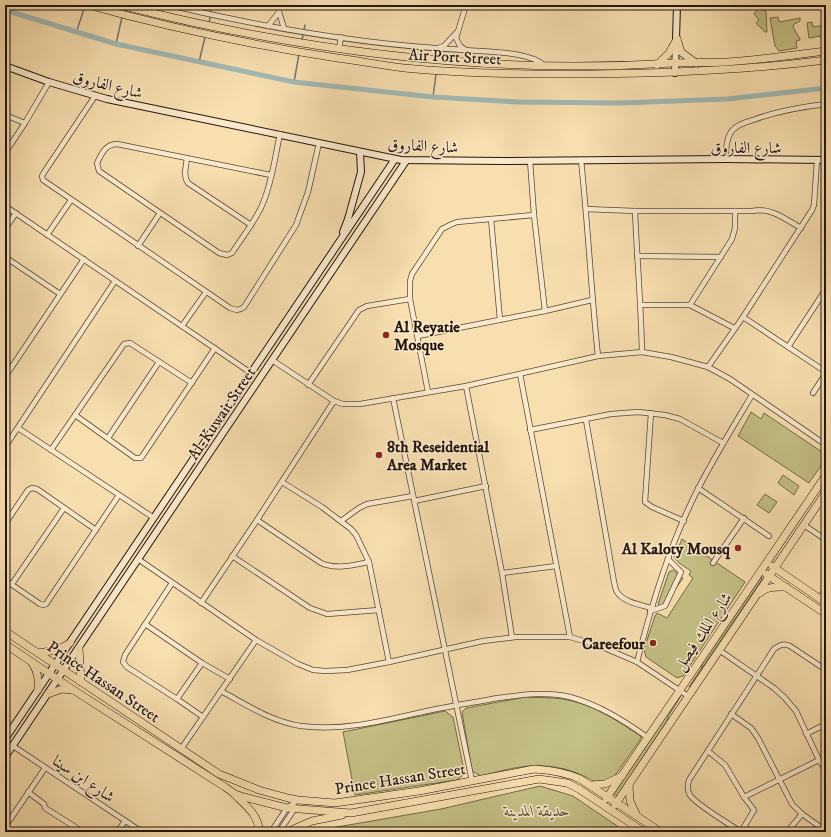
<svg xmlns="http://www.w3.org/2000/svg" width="831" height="837" font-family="'IM FELL DW Pica',Amiri,serif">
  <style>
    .green { fill: #c4c086; stroke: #736a4a }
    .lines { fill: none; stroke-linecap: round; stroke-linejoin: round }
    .stream { stroke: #6f7872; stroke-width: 1.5 }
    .canal { stroke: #a2bab5; stroke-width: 5 }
    .minor-casing { stroke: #584736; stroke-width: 6 }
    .secondary-casing { stroke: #22140e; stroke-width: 8 }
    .primary-casing { stroke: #22140e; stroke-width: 8 }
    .minor { stroke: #faeacc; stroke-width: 4.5 }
    .secondary { stroke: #faeacc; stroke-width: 6 }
    .primary { stroke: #f8dfb0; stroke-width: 7 }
    .poi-dot { fill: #8f2418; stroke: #faeacc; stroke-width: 1.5 }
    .labels { text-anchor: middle; stroke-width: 3; stroke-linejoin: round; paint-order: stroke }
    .street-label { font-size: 16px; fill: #22140e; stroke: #faeacc }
    .poi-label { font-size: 16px; font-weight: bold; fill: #22140e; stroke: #faeacc; text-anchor: start }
    .park-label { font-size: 16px; font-style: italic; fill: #5b5038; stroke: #faeacc }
  </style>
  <rect width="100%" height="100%" fill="#f8dfb0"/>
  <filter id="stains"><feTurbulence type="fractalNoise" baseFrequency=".005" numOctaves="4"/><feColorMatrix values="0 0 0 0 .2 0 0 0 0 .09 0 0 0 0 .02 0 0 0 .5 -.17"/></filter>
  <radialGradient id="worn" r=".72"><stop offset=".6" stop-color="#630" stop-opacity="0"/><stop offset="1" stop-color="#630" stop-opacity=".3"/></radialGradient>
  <g class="green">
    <polygon points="758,5 762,5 766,12 767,32 765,32 756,23 759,20 754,14 759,7"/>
    <polygon points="778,17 779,22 800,18 800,21 794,24 793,27 800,39 800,40 796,41 797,48 779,51 775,46 770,18"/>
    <polygon points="812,22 813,27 826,25 826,44 822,45 821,36 809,38 807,23"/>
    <path d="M751 412 761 419 764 413 822 452C827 463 814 474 809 483L738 436Z"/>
    <polygon points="783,475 799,486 794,495 778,483"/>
    <polygon points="765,494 777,502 769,513 757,505"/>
    <polygon points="682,539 745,582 683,676 677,678 646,657 644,649 655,616 657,613 667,618 693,578 689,575 691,571 679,563 674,557"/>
    <polygon points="673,570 683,578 664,606 661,607 658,604 669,572"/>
    <polygon points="761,576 762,578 761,581 689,687 701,669 704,658"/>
    <polygon points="680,695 681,696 669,715 667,721 617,796 615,795 614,794"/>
    <path d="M526 697C538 698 551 697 563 699 593 704 616 720 641 736L640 740 606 788C582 773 559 764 530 766 514 767 497 772 481 776L472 771 462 712 466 708Z"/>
    <polygon points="445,711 453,717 464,770 462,776 457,780 355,795 343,732"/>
    <polygon points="540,786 573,796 626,832 308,832 441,809"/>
  </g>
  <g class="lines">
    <g class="stream">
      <polyline points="209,23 211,11"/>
      <polyline points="76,33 85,6"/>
      <polyline points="302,40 305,25"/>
      <polyline points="116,44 122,17"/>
      <polyline points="438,58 439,50"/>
      <polyline points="199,62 205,37"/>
      <polyline points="294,82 299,54"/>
      <polyline points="433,97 436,74"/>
    </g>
    <polyline class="canal" points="5,10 116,44 294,82 433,97 518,102 621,103 727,99 826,88"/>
    <defs>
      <g id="minor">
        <path d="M169 5C266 28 366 45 465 50 487 52 527 51 544 65"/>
        <polyline points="279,12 284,28"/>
        <polyline points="268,26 279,12 280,5"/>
        <polyline points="438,48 444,46 456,33"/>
        <polyline points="339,49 341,37"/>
        <polyline points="466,50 460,46 456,38 466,5"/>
        <path d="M95 96 43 174 42 176 43 180 230 308C236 310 239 311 244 307L296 225 308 192 319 143"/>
        <polyline points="5,115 25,123"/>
        <polyline points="5,153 25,123 49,82"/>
        <path d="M187 158C186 167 183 176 188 183L251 225"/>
        <path d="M726 159C726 150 726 140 731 132 736 125 745 122 753 120 777 111 800 107 826 104"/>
        <polyline points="530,160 534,215 545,311"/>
        <path d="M581 160C588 225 591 290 598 356"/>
        <path d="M271 175 117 144C105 144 101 155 97 163L99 171 219 253 227 255 232 253C242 237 256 221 263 203 272 182 275 157 280 134"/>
        <polyline points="5,206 251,373"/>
        <path d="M586 209 635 211H752C771 207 785 219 801 228"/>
        <path d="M635 211C637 258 641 305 642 352"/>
        <polyline points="491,219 500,320"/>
        <polyline points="5,229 16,213"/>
        <polyline points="47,235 71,200"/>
        <polyline points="138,246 160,213"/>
        <polyline points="637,256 721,257"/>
        <polyline points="5,257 60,294"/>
        <polyline points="641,305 690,305 734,328"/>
        <polyline points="690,305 732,239 735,228 735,211"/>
        <polyline points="743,317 826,372"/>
        <polyline points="182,326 206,292"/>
        <polyline points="418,336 545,311 592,300"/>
        <polyline points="788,347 826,289"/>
        <polyline points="272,360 334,401 343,404 360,404 466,386 598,356 642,352 671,357 708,367 730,379 826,445"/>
        <polyline points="708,367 743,317 812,210 814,205 817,160"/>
        <polyline points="520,374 570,637"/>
        <polyline points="5,377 84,259"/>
        <polyline points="308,385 359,310 367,306 410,299"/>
        <polyline points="466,386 502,573 556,566"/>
        <polyline points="428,392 410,299 410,281 412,274 442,229 452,224 457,222 534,215"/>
        <polyline points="813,393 826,373"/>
        <polyline points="393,398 472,781"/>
        <polyline points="651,413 645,502 652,507 684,521"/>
        <polyline points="75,415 135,458 141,458 215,348"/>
        <path d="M586 420 614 582C615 585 615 589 617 592 623 602 641 605 651 608"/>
        <polyline points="18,428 154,518"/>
        <polyline points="530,430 611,414 638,412 665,415 680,419 723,443"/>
        <polyline points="108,438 159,362"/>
        <polyline points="5,447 115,281"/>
        <polyline points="51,450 124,344 130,343 192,383"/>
        <polyline points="282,482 322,507 351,529 356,535 369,562 389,662"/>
        <polyline points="698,488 769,536"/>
        <polyline points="414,501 486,486"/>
        <path d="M257 520 321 563C337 570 353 565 369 562"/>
        <polyline points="341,521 359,508 367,504 413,496"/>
        <polyline points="5,524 28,490 32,488 37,489 96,530"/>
        <polyline points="804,525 826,540"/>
        <polyline points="232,556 310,608 327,614 379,610"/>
        <polyline points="138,559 256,640 298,664 313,670 326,671 347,670 389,662 483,641 516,637 570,637 600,646 637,662 688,696"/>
        <polyline points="713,563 744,518"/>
        <polyline points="502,573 512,637"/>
        <polyline points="5,580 40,604 43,605 46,604 119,495"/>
        <polyline points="172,583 125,655 123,662 127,667 177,699 203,717"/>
        <polyline points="12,584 64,508"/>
        <polyline points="819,599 826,589"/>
        <polyline points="201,603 257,520 334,401"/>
        <polyline points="650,611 665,606 681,572 668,559"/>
        <polyline points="145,624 202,663 177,699"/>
        <polyline points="719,650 774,688 785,698 796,711 819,760 826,771"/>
        <path d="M637 662C652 603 670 543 699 487 715 456 734 425 752 395"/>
        <polyline points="202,663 230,679"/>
        <path d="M221 691C247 705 272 722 301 726 341 731 379 722 418 713 444 707 471 703 498 698 521 695 547 691 570 697 599 705 623 720 647 737"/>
        <polyline points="731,714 751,728 758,738 792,804 802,814 826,831"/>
        <polyline points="806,734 826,724"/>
        <polyline points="13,746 142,832"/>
        <polyline points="181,749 256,640"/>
        <polyline points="708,751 725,765 744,797 754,810 741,832"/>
        <polyline points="28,792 44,804 45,808 83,832"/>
        <polyline points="744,797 819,760"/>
        <polyline points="5,827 45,768"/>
        <polyline points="117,832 125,821"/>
        <polyline points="271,832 287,808 298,800"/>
        <polyline points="279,832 295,808 294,807"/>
        <path d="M741 832C731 825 695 804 690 795 687 790 687 786 689 780L774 649C780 645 783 643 790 646L826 670"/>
        <polyline points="787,832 802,814"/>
      </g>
      <g id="secondary">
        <polyline points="5,66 49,82 107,99 401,160 503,161 726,159 826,160"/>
        <polyline points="675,73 677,5"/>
        <polyline points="343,232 348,219 361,172 360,152"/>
        <polyline points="5,739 395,159"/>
        <polyline points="5,757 406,161"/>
      </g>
      <g id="primary">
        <path d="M88 5C170 28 253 45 337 58 359 61 381 65 404 68 457 73 511 74 564 74 652 74 739 71 826 60"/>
        <path d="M120 5C301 51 487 75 673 63 691 62 709 63 726 62 760 60 793 55 826 51"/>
        <polyline points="677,39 681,52 696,63"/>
        <polyline points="657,65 669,53 677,39"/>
        <polyline points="772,566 826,603"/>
        <polyline points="766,574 826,614"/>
        <path d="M760 593C767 586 777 587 786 587"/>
        <path d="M5 631 219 774 259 790 288 798 298 800 335 803 419 791 534 769C550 770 565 772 580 779L661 832"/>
        <polyline points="5,644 75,691 225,787 235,794 244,797 287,808 351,813 539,779 567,783 579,789 644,832"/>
        <polyline points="79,648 81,682"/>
        <polyline points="38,653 57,650 70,643"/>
        <path d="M32 663C38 671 39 680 38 690"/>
        <polyline points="48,694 62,689 72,690"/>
        <polyline points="629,784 630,801 636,814"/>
        <polyline points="591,785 605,784 622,776"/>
        <path d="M234 794C247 807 257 813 260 832"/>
        <polyline points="606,799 826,475"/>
        <polyline points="615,805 826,492"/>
        <polyline points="287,832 312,821 342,815"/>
      </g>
    </defs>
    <use href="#minor" class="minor-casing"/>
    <use href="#secondary" class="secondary-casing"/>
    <use href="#primary" class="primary-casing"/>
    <use href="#minor" class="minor"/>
    <use href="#secondary" class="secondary"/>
    <use href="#primary" class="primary"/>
  </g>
  <g class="poi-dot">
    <circle cx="386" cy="335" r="4"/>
    <circle cx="379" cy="455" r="4"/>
    <circle cx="738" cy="548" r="4"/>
    <circle cx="653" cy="643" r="4"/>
  </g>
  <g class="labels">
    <g class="street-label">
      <text transform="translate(455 56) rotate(3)" y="6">Air Port Street</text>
      <text transform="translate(108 84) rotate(14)" y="6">شارع الفاروق</text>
      <text transform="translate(423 145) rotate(3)" y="6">شارع الفاروق</text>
      <text x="746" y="153">شارع الفاروق</text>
      <text transform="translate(221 413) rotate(-56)" y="6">Al-Kuwait Street</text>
      <text transform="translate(702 631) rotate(-56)" y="6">شارع الملك فيصل</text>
      <text transform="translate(104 681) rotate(34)" y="6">Prince Hassan Street</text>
      <text transform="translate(84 778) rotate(34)" y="6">شارع ابن سينا</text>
      <text transform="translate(400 778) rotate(-9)" y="6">Prince Hassan Street</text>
    </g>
    <g class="poi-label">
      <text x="394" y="332">Al Reyatie<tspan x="394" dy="18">Mosque</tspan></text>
      <text x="387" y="452">8th Reseidential<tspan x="387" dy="18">Area Market</tspan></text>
      <text x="730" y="554" text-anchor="end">Al Kaloty Mousq</text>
      <text x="645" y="649" text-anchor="end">Careefour</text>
    </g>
    <g class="park-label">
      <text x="537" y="816">حديقة المدينة</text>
    </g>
  </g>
  <rect width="831" height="837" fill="none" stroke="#f8dfb0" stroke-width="20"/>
  <rect x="6" y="6" width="819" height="825" fill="none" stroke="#22140e" stroke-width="2"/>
  <rect x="10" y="10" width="811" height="817" fill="none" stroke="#22140e"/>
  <rect width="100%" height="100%" filter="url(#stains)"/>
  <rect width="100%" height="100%" fill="url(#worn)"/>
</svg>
